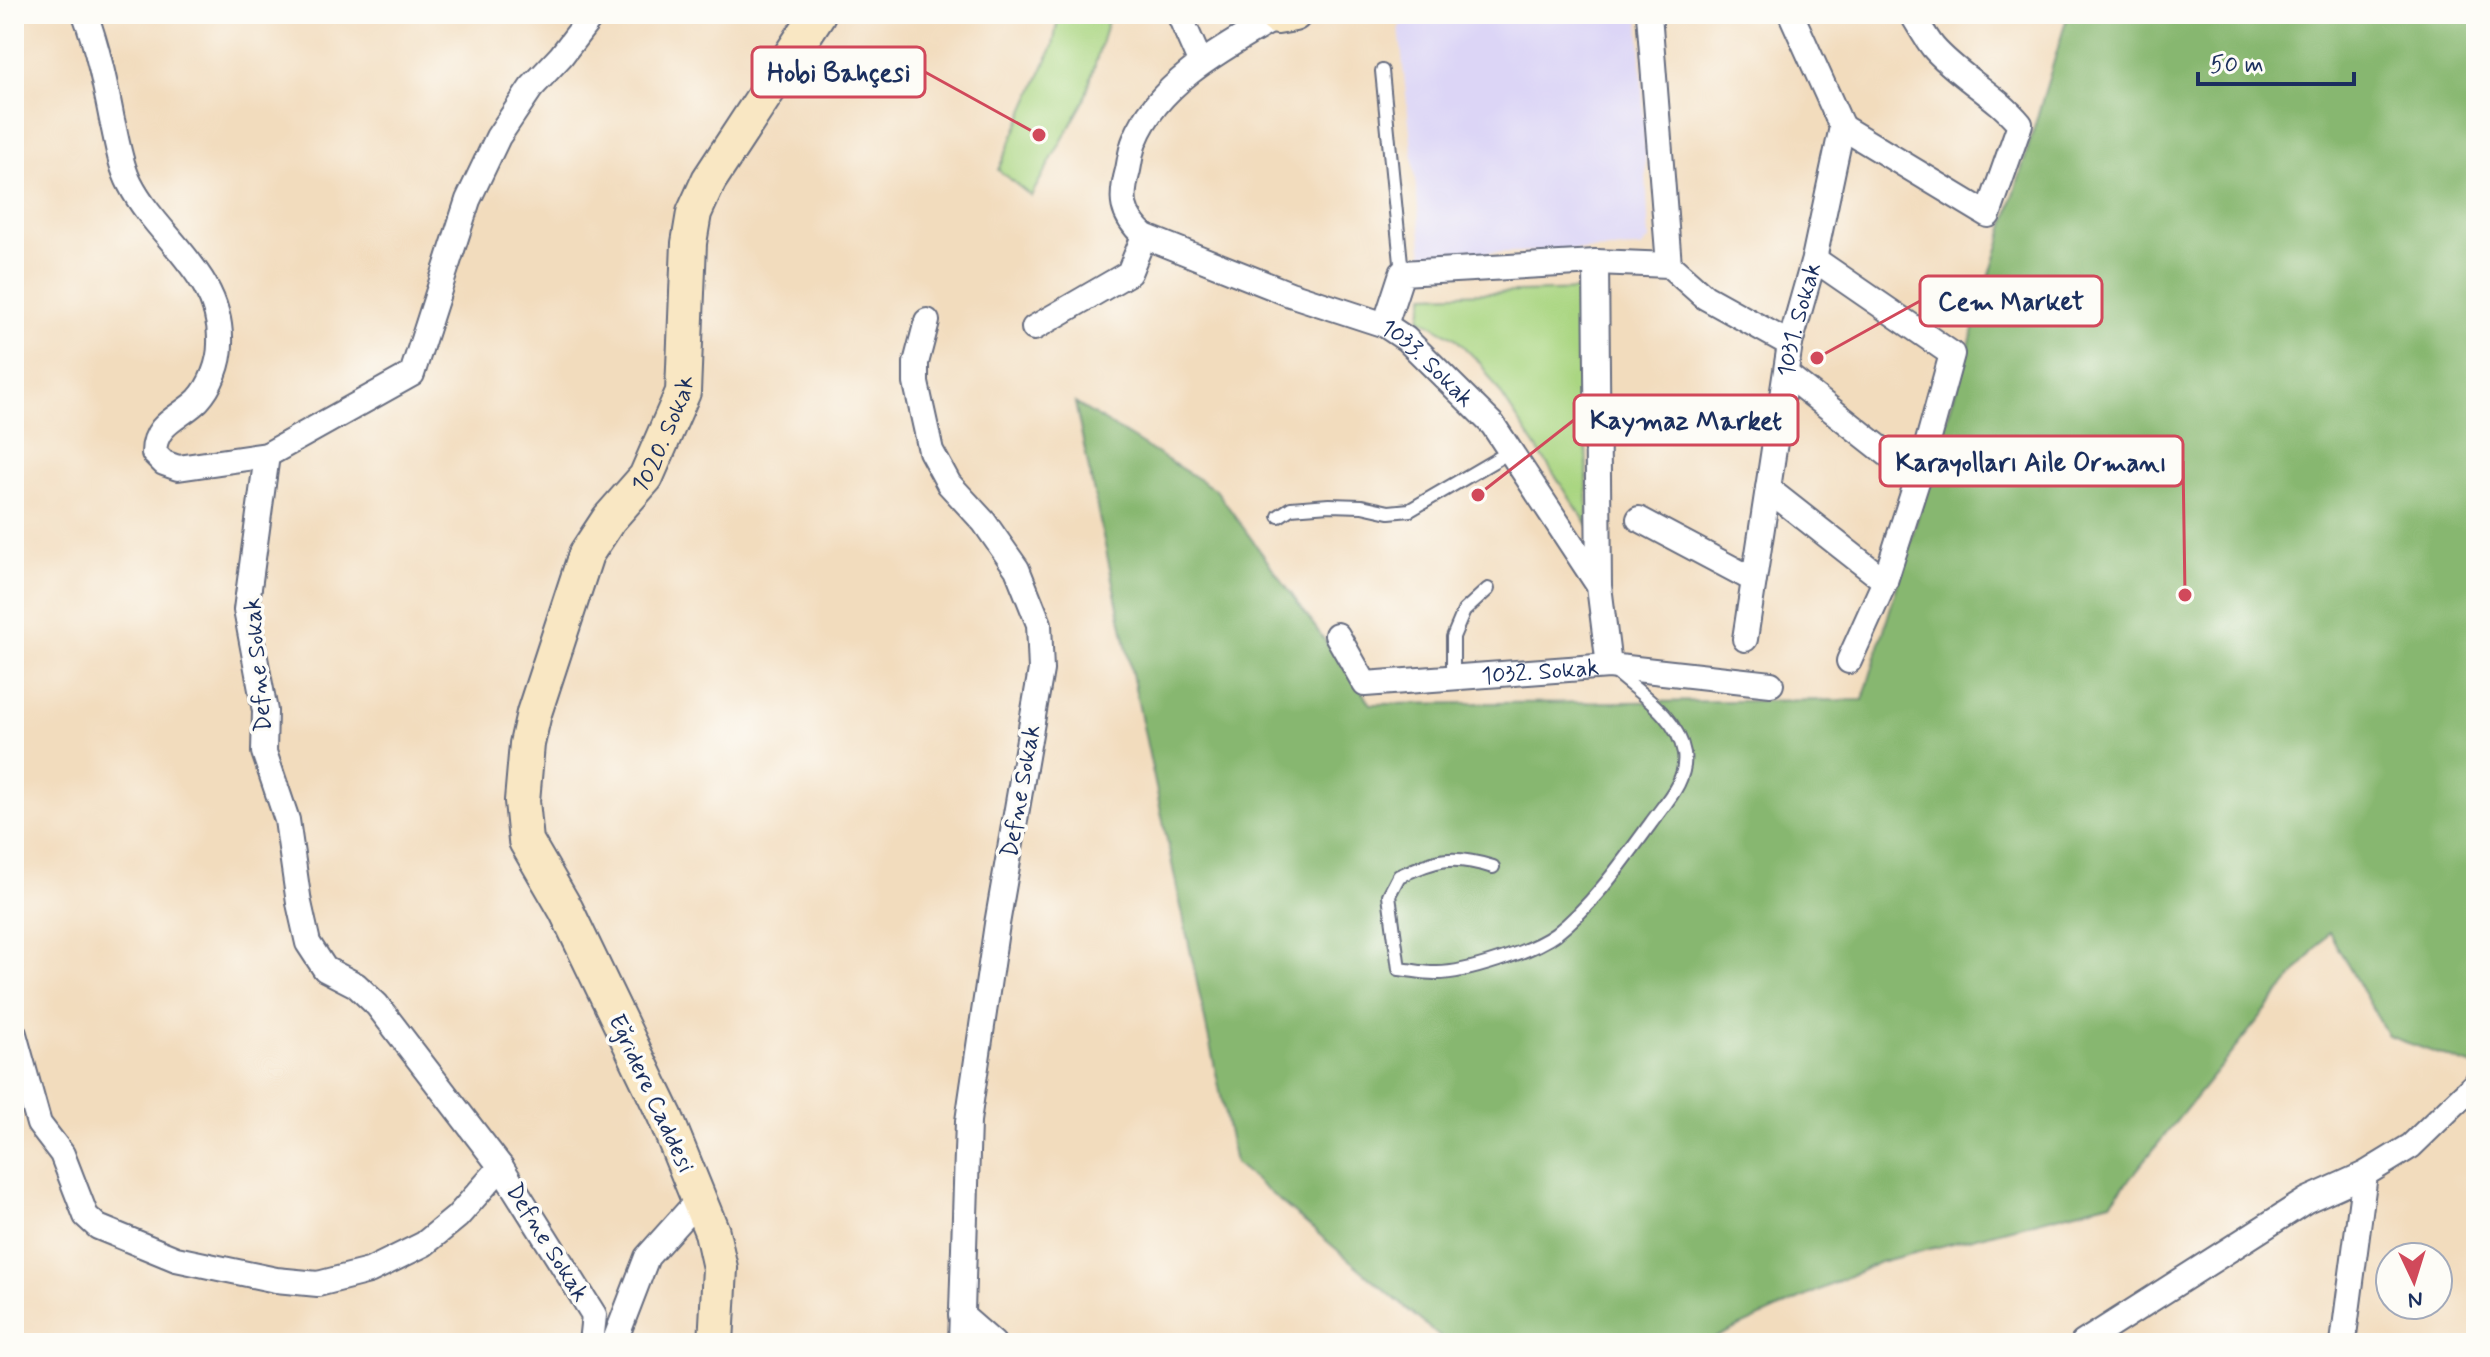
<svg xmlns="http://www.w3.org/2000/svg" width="2490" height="1357" font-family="Mynerve,sans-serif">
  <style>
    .built { fill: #dcd5f6 }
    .green { fill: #aad682; stroke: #628270; stroke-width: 2 }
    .forest { fill: #87b770; stroke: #517367; stroke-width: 2 }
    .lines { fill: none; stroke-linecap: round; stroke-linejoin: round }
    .lane-casing { stroke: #666c7f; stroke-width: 16 }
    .street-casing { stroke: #666c7f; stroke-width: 28 }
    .secondary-casing { stroke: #666c7f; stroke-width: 38 }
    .lane { stroke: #fff; stroke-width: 12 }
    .street { stroke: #fff; stroke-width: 24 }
    .secondary { stroke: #f9e7c3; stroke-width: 34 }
    .labels { text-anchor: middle; stroke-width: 7; stroke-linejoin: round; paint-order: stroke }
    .street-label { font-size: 24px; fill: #1b2f5e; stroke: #fdfcf7 }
    .leader { fill: none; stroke: #d1495b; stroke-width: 3 }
    .callout-dot { fill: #d1495b; stroke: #fdfcf7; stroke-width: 3 }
    .callout { fill: #fdfcf7; stroke: #d1495b; stroke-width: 3 }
    .callout-label { font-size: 26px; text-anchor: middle; font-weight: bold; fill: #1b2f5e }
  </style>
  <rect width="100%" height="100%" fill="#fdfcf7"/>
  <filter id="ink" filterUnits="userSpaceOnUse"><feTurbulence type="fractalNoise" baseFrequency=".0125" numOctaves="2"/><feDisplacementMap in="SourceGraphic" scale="16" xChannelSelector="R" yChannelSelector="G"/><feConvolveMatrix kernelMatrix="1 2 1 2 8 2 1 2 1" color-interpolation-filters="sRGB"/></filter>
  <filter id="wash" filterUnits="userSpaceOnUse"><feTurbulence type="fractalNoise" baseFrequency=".006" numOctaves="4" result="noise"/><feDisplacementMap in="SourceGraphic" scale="32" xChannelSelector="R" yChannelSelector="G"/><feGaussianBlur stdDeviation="1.8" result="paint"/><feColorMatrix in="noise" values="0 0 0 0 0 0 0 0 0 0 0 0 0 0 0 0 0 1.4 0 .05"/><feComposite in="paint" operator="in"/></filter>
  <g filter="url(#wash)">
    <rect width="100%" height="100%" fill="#f2dcbd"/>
    <polygon class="built" points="1412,14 1639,14 1649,240 1641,248 1423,255 1399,27"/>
    <g class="green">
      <polygon points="1059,14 1110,14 1084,101 1031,196 998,170 1053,46"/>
      <polygon points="1583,290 1588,525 1480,363 1455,338 1420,318 1425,295"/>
    </g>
    <polygon class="forest" points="2068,14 2476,14 2476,1067 2388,1036 2329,932 2111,1202 1880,1262 1704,1343 1447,1343 1235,1163 1075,403 1216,490 1371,704 1863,700"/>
  </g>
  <g filter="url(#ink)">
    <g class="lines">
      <defs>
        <g id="lane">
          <polyline points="1382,71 1402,273"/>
          <polyline points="1279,516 1291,508 1329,505 1362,506 1389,512 1410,510 1511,451"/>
          <polyline points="1453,678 1453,637 1464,611 1488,589"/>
          <path d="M1493 867C1451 854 1439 859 1399 876L1389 895 1399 969C1411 970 1423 973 1435 973 1464 974 1533 951 1556 934 1593 905 1624 860 1651 823 1666 802 1688 780 1684 753 1678 717 1640 694 1614 671"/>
        </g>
        <g id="street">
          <path d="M85 14C98 49 105 84 112 120 117 141 120 165 130 184 158 239 223 275 220 344 220 363 211 386 198 400 180 418 154 423 154 453L164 463 178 468 267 455"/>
          <polyline points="1179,14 1200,62"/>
          <path id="s1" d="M1277 14V17C1227 46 1158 82 1135 140 1131 149 1130 160 1128 170 1120 199 1121 214 1144 236L1290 294 1385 325 1406 339 1493 425 1599 586 1609 666"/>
          <polyline points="1649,14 1669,265"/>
          <path d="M1842 127 1988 215 2020 124C1995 94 1958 76 1933 47 1925 37 1919 25 1912 14"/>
          <polyline points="1814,259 1952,354 1918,478 1885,581 1849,661"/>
          <polyline points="1596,262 1599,586"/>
          <polyline points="927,321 916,363 916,383 931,451 949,484 984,522 1017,569 1039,624 1041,670 997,924 968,1121 961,1343"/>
          <polyline points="1385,325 1402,273 1596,262 1669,265 1705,297 1790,344"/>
          <polyline points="1034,328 1129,273 1144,236"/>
          <polyline points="1786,374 1918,478"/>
          <polyline points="1768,489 1885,581"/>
          <polyline points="1639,519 1754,580"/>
          <path id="s2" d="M1337 635 1365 684 1609 666 1771 684"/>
          <path id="s3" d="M1745 639 1790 344 1814 259 1842 127 1791 14"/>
          <polyline points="14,1034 39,1124 62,1154 86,1216 98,1227 176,1259 276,1280 318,1284 369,1271 424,1244 457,1217 501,1167"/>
          <polyline points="961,1315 993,1343"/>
          <polyline points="591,1343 594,1315 501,1167 377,1005 356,985 325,969 308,943 299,903 287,820 264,752 265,711 246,610 267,455 412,374 468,200 498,137 531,88 561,56 593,14"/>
          <polyline points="614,1343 647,1257 700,1198"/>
          <polyline points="2083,1343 2307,1200 2365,1174 2411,1146 2476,1083"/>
          <polyline points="2343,1343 2365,1174"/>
        </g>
        <g id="secondary">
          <polyline points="1277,17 1294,14"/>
          <path id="s4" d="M716 1343 720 1268 712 1232 665 1116 566 910 526 841 522 801 527 744 534 713 586 554 609 519 646 477 683 392 689 243 694 213 709 180 818 14"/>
        </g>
      </defs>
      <use href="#lane" class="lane-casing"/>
      <use href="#street" class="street-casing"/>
      <use href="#secondary" class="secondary-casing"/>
      <use href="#lane" class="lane"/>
      <use href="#street" class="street"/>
      <use href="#secondary" class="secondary"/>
    </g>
  </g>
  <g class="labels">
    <g class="street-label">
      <text dy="8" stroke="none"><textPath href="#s3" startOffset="324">1031. Sokak</textPath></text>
      <text dy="8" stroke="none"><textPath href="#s1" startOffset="612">1033. Sokak</textPath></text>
      <text dy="8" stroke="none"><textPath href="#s4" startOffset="986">1020. Sokak</textPath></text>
      <text transform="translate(257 665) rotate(-95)" y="8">Defne Sokak</text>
      <text dy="8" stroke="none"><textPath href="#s2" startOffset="232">1032. Sokak</textPath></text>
      <text transform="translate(1020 791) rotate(-80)" y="8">Defne Sokak</text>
      <text transform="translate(652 1093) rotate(65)" y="8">Eğridere Caddesi</text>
      <text transform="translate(548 1242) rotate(58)" y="8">Defne Sokak</text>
    </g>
  </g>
  <path class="leader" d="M1039 135L925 72M1817 358L1920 301M1478 495L1574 420M2185 595L2183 461"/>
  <g class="callout-dot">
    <circle cx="1039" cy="135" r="8"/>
    <circle cx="1817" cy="358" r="8"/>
    <circle cx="1478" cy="495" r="8"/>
    <circle cx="2185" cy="595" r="8"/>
  </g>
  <g class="callout">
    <rect x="752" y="47" width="173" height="50" rx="8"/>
    <rect x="1920" y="276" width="182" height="50" rx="8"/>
    <rect x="1574" y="395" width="224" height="50" rx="8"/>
    <rect x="1880" y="436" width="303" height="50" rx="8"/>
  </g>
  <g class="callout-label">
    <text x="839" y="81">Hobi Bahçesi</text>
    <text x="2011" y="310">Cem Market</text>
    <text x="1686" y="429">Kaymaz Market</text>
    <text x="2031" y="471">Karayolları Aile Ormanı</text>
  </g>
  <rect width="2490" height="1357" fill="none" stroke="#fdfcf7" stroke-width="48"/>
  <g transform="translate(2414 1281) rotate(176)"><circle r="38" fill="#fdfcf7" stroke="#a3aaba" stroke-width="2"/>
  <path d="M0-6L14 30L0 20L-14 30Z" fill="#d1495b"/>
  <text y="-12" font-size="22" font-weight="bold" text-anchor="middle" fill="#1b2f5e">N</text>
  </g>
  <path d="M2198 72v12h156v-12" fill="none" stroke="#1b2f5e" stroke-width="4"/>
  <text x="2210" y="72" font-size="24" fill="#1b2f5e" stroke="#fdfcf7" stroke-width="6" paint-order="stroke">50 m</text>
</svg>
